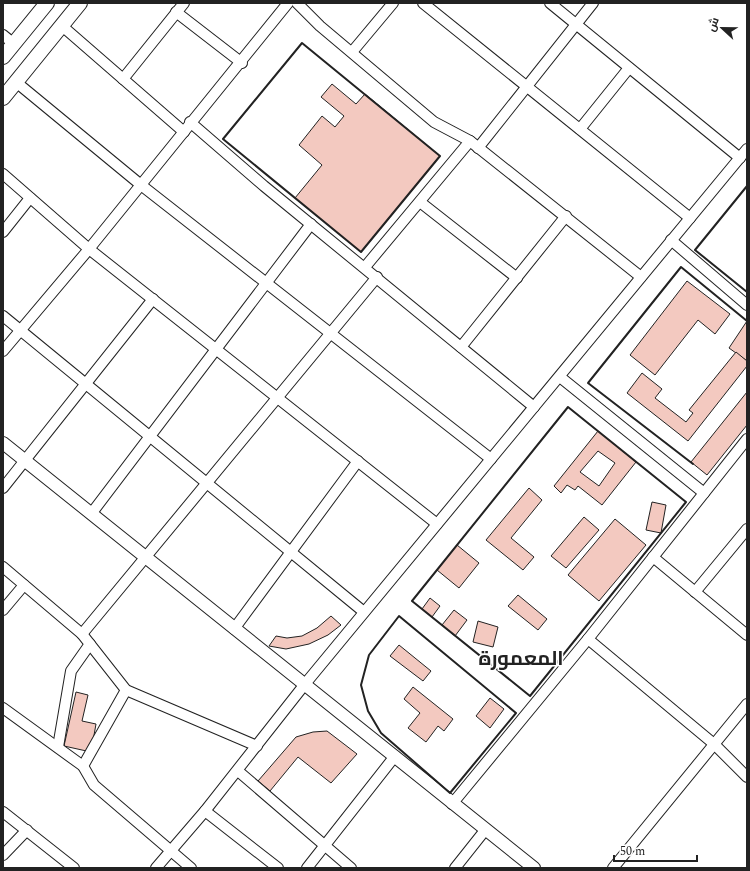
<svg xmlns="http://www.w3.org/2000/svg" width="750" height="871" font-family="Spectral,Cairo,serif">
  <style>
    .building { fill: #f3c9c0; stroke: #222; fill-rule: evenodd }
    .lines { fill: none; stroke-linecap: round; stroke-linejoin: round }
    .minor-casing { stroke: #222; stroke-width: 12 }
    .tertiary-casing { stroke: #222; stroke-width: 14 }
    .secondary-casing { stroke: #222; stroke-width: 16 }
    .minor { stroke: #fff; stroke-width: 10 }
    .tertiary { stroke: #fff; stroke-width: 12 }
    .secondary { stroke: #fff; stroke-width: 14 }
    .wall { stroke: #222; stroke-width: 2 }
    .labels { text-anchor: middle; stroke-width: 3; stroke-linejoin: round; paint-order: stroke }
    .district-label { font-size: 20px; font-weight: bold; fill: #222; stroke: #fff }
  </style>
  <rect width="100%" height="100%" fill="#fff"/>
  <g class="building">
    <polygon points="332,84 356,104 365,94 440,156 361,252 295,198 322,165 299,145 322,116 335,127 344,116 321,97"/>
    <polygon points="687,281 730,314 715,334 698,320 655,375 630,355"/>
    <polygon points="747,321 747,361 729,348"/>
    <polygon points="736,352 747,361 747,366 688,441 627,393 642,373 662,389 655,398 686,422 693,413 689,410"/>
    <polygon points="747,392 747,425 707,475 691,462"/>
    <path d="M598 431 636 462 602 505 578 486 575 490 567 485 561 493 554 486ZM598 451 615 463 599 486 580 472Z"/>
    <polygon points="529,488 542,500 511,538 534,557 523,570 486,540"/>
    <polygon points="652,502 666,505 661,533 646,530"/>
    <polygon points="584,517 599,530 566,568 551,556"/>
    <polygon points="615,519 646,545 599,601 568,575"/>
    <polygon points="457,545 479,563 459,588 437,570"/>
    <polygon points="518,595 547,619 538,630 508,606"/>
    <polygon points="430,598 440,606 432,617 422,609"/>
    <polygon points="454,610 467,620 455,636 442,625"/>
    <polygon points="331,616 341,625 328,635 309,644 286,649 269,646 276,636 287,638 302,636 317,628"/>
    <polygon points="478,621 498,627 493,647 473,642"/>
    <polygon points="399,645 431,671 423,681 390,656"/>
    <polygon points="413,687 453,719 444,731 438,726 426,742 408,728 420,713 404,699"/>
    <polygon points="76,692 88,695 82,721 96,724 91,752 64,746"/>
    <polygon points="490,698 504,709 490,728 476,716"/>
    <polygon points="327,731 357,754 331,783 298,757 270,791 258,781 296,737 313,732"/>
  </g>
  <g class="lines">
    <defs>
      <g id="minor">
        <polyline points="297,3 320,26 434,122 470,141 641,277"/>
        <polyline points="423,3 690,218"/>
        <polyline points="550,3 740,158"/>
        <polyline points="176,12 242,63"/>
        <polyline points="61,25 184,132"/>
        <polyline points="3,35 14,44"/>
        <polyline points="352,52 393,3"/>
        <polyline points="123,79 184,3"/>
        <polyline points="16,82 141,185 491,459"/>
        <polyline points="190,122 264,186 534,407"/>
        <polyline points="580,129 629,68"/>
        <polyline points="478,148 593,3"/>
        <polyline points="3,174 89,249 437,524"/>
        <polyline points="420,202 517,278"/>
        <polyline points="3,232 30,198"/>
        <polyline points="671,240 747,305"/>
        <polyline points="365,267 470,141"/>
        <polyline points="3,316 364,612"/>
        <polyline points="461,347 566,216"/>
        <polyline points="3,351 89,249 288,3"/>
        <polyline points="560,377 704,493"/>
        <polyline points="3,488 153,299"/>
        <polyline points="91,514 311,224"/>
        <polyline points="653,557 747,635"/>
        <polyline points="3,567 82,634 126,690 257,746"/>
        <polyline points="695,592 747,529"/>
        <polyline points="3,610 24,585"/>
        <polyline points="234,629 358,461"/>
        <polyline points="82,634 377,277"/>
        <polyline points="588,639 714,744 747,777"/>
        <polyline points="3,708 83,766 94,785 191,868"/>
        <polyline points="58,747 71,671 90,644"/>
        <polyline points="83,766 126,690"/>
        <polyline points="238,771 351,868"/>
        <polyline points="452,804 588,639 747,439"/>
        <polyline points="205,811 278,868"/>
        <polyline points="3,812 74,868"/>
        <polyline points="3,855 27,830"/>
        <polyline points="156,868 205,811 305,684 747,149"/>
        <polyline points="307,868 395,756"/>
        <polyline points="455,868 486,829"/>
        <polyline points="613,868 747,704"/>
      </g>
      <polyline id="tertiary" points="3,443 534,868"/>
      <g id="secondary">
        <polyline points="3,57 47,3"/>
        <polyline points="3,98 80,3"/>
      </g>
    </defs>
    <use href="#minor" class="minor-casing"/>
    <use href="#tertiary" class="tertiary-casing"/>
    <use href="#secondary" class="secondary-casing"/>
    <use href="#minor" class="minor"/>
    <use href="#tertiary" class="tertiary"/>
    <use href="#secondary" class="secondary"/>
    <g class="wall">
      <polygon points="302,43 440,156 361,252 223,139"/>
      <polyline points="747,186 695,250 747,292"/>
      <polygon points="568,407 686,502 530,696 412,601"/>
      <polyline points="693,464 588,383 681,267 747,321"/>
      <polygon points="399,616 516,713 450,793 381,733 368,711 361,685 369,655"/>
    </g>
  </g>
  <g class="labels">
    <g class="district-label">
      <text x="521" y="665">المعمورة</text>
    </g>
  </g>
  <rect width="750" height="871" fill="none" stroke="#222222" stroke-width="8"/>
  <g transform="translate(722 28) rotate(292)" stroke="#ffffff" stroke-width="3" paint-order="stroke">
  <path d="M0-3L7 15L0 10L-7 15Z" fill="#222222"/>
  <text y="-6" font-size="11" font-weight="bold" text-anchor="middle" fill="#222222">ش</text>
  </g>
  <path d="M614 855v6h83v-6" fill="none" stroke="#222222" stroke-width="2"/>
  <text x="620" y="855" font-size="12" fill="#222222" stroke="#ffffff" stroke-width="3" paint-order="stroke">50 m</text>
</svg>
